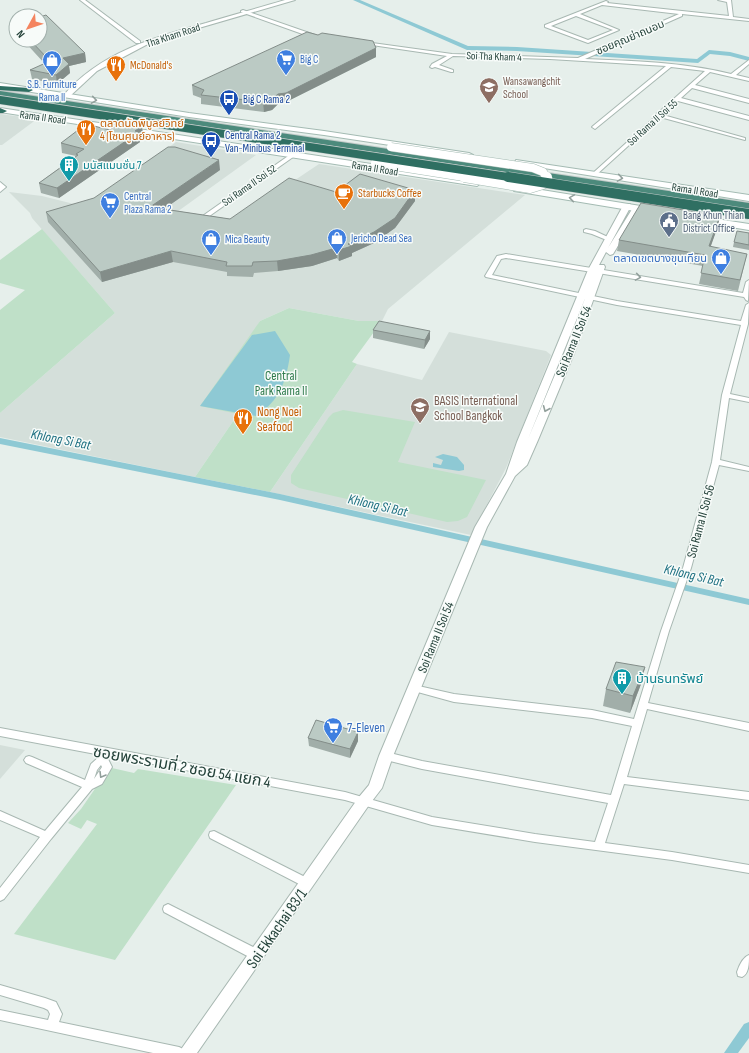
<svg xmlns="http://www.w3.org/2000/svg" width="749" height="1053" font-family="'Sofia Sans Condensed','Noto Sans Thai',sans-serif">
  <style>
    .built { fill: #d4dfda }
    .green { fill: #bfe0c8 }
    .water { fill: #8ec9d4 }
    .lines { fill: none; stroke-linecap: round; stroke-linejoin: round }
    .canal { fill: #8ec9d4; fill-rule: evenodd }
    .minor-casing { stroke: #a8b8b2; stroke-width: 2 }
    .tertiary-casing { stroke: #a8b8b2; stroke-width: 2 }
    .secondary-casing { stroke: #a4bbb3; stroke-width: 2 }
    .trunk-casing { stroke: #c2cac8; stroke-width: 2 }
    .motorway-casing { stroke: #c2cac8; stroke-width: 2 }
    .minor { fill: #fff; fill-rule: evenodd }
    .tertiary { fill: #fff; fill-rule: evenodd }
    .secondary { fill: #fff; fill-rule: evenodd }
    .trunk { fill: #4c8a7c; fill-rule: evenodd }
    .motorway { fill: #2f6f62; fill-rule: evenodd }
    .secondary-bridge-far1-casing { stroke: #a4bbb3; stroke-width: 9; stroke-linecap: butt }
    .secondary-bridge-casing { stroke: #a4bbb3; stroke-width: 11; stroke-linecap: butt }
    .motorway-bridge-far1-casing { stroke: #c2cac8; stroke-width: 9; stroke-linecap: butt }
    .motorway-bridge-casing { stroke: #c2cac8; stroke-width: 11; stroke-linecap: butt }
    .secondary-bridge-far1 { stroke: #fff; stroke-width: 8 }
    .secondary-bridge { stroke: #fff; stroke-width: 10 }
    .motorway-bridge-far1 { stroke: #2f6f62; stroke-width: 8 }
    .motorway-bridge { stroke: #2f6f62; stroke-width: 10 }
    .wall { fill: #a1aea9 }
    .shaded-wall { fill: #838d89 }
    .building { fill: #bbcac4; stroke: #838d89 }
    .oneway { stroke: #92a09c }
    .labels { text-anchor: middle; stroke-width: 3; stroke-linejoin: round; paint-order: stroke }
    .far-street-label { font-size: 11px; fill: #24423a; stroke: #f7fbf9 }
    .far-shop-label { font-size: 11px; fill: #366cbe; stroke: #f7fbf9; text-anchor: start }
    .far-food-label { font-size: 11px; fill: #c56008; stroke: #f7fbf9; text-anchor: start }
    .far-education-label { font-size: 11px; fill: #785e54; stroke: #f7fbf9; text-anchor: start }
    .far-transit-label { font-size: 11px; fill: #164399; stroke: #f7fbf9; text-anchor: start }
    .far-culture-label { font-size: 11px; fill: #0d838f; stroke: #f7fbf9; text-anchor: start }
    .far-service-label { font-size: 11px; fill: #4e5e75; stroke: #f7fbf9; text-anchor: start }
    .street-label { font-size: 13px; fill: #24423a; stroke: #f7fbf9 }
    .park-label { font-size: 13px; fill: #2d7a4b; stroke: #f7fbf9 }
    .education-label { font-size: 13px; fill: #785e54; stroke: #f7fbf9; text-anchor: start }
    .food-label { font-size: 13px; fill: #c56008; stroke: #f7fbf9; text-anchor: start }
    .culture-label { font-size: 13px; fill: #0d838f; stroke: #f7fbf9; text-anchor: start }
    .shop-label { font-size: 13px; fill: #366cbe; stroke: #f7fbf9; text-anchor: start }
    .water-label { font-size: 14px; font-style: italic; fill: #1c6f80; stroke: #f7fbf9 }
    .near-street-label { font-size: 16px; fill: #24423a; stroke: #f7fbf9 }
  </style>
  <rect width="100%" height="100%" fill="#e6efeb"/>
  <g class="built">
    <polygon points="0,114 37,119 2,145 0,145"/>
    <polygon points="176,142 256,155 170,217 228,225 319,164 525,195 388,309 382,321 359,321 289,308 260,321 252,335 238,414 195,477 0,437 0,413 115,313 32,218 30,213 9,192 42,196 78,205 93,204"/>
    <polygon points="449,332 546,351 551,355 506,468 471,535 270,492 357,364 422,380"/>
    <polygon points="0,745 25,750 0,779"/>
  </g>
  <g class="green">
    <polygon points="42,229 115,313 0,413 0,310 25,290 0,283 0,260"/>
    <polygon points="289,308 359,321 382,321 352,362 357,364 270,492 195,477 238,414 200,406 260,321"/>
    <polygon points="343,410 415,422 398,462 486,480 467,517 458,521 447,522 299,488 291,483 291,475 329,417 333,413"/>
    <polygon points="112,768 134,773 138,769 236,785 115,960 14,934 97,824 87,820 81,829 68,823 81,809 108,770"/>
  </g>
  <g class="water">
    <path d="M275 331 290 355C286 382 280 400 256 416L200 406 252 335Z"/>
    <polygon points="443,454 457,457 464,465 464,470 459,471 433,467 433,463 441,465 443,460 435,457"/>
  </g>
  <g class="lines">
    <g class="canal">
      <polygon points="353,0 360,0 468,46 517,47 697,59 709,50 730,52 749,57 749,61 730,56 710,54 698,63 517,51 467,50"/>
      <polygon points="0,438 280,494 749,599 749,605 280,500 0,444"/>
      <polygon points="749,1022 749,1038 738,1053 724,1053 744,1024"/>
    </g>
    <defs>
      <g id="minor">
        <polygon points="80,0 85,0 140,41 140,43 136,43"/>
        <path d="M718 0H731L733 17 749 19V21L682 14V16L585 59C634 61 683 62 731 74L749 60V64L736 75 749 78V81L710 72 695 85 749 99V103L692 88 681 98 749 116V120L678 101 663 115 745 138V140L660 117 595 176 593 175V173L656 116V114L658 113 705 71 671 67 595 129 592 127 593 126 666 66 550 59 453 56 439 65 453 70V72H451L435 67 432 68 430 67 432 64 447 56 365 44 363 43 365 42 452 54 578 58 679 14 602 5 580 14 619 30 588 43 545 27V25L606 1 608 2 607 3 729 16 727 2ZM576 16 613 30 588 40 551 26Z"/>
        <polygon points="243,10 315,35 315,36 311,37 241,12 241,11"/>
        <polygon points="291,154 296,155 208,217 204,217 204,215"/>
        <polygon points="0,182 6,187 0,192"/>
        <polygon points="586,229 595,231 612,239 609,241 592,234 584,232 584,230"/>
        <path d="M506 254 743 293 746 282 749 280 748 301 746 300 744 297 506 258 501 259 492 275 617 301 741 321 746 305 749 303 748 324 730 394 749 398V402L729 398 720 460 749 467V471L719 465 691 568 669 631 648 703 749 723V731L647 709 627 777 749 792V800L624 784 605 843 672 852 749 865V873L672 860 535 842 432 825 345 800 110 756 108 759 112 767 102 784 92 789 51 839 4 899 0 901V888L40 837 0 820V811L45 831 82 787 26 763 24 760 26 757 29 756 32 757 85 780 91 764 101 755 0 736V728L345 792 432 817 535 834 595 842 608 803 422 769 386 760 383 759 381 756 383 753 386 752 422 761 611 795 632 726 592 718 454 702 414 691 411 690 409 688 411 686 414 685 454 694 592 710 634 719 661 631 683 568 712 462 722 395 741 325 617 305 486 277 485 276 497 256ZM101 765 102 767 94 779 97 770Z"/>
        <polygon points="214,831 311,880 312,883 311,886 307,888 303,886 210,838 209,835 210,832"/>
        <polygon points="168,904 261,951 262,955 261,959 257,960 253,959 164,912 163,909 164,906"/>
        <path d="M749 955C749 963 749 974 742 977L738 976 737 972C739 966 743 957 749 955Z"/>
        <polygon points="0,985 45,998 56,1002 62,1014 59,1022 179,1047 183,1049 185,1053 153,1053 0,1020 0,1010 48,1020 50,1014 48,1010 44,1008 0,995"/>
      </g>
      <g id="tertiary">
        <path d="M285 0H295L168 37 146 45 97 71 69 97 63 96C99 53 154 37 206 23 232 15 259 8 285 0Z"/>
        <path d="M624 204H630L631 206 608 248 634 206H640L641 208 613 254 610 255 606 252 599 265H604L605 267 575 351 538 440 527 465 515 476 487 527 393 756 382 788 369 805 197 1053H180L182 1048 359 797 369 785 379 756 475 527 506 474 517 442 588 270ZM586 296 565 351 528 439Z"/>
      </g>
      <g id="secondary">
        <polygon points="0,83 189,113 324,131 469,153 473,155 469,157 324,135 189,117 0,87"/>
        <polygon points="0,108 477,180 481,183 477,186 0,112"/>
        <polygon points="516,160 749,195 749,201 519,164 516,164 515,162"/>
        <polygon points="517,186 653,208 657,211 653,214 514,191 513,189"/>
        <polygon points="703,217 749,224 749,230 700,222 699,220 700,218"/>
      </g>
      <polygon id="trunk" points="0,91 749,203 749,209 0,95"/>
      <g id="motorway">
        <polygon points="0,86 29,88 33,90 29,92 0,90"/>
        <polygon points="0,108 7,111 3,113 0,113"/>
      </g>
    </defs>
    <use href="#minor" class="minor-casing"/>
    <use href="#tertiary" class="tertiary-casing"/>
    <use href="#secondary" class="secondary-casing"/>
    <use href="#trunk" class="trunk-casing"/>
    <use href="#motorway" class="motorway-casing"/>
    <use href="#minor" class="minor"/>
    <use href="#tertiary" class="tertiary"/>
    <use href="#secondary" class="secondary"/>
    <use href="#trunk" class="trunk"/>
    <use href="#motorway" class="motorway"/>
    <defs>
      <g id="secondary-bridge-far1">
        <polyline points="391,147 533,168 543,172 547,178"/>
        <polyline points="375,163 470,178"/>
      </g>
      <polyline id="secondary-bridge" points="464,177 530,188 543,184 547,180 547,177"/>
      <polyline id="motorway-bridge-far1" points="0,100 515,178"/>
      <polyline id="motorway-bridge" points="508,177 749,214"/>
    </defs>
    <use href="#secondary-bridge-far1" class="secondary-bridge-far1-casing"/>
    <use href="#secondary-bridge" class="secondary-bridge-casing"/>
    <use href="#motorway-bridge-far1" class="motorway-bridge-far1-casing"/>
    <use href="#motorway-bridge" class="motorway-bridge-casing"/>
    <use href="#secondary-bridge-far1" class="secondary-bridge-far1"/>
    <use href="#secondary-bridge" class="secondary-bridge"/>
    <use href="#motorway-bridge-far1" class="motorway-bridge-far1"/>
    <use href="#motorway-bridge" class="motorway-bridge"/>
  </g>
  <g class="wall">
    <polygon points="12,21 16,21 16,32 14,30"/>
    <polygon points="318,35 376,48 376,57 286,102 279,103 272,110 264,112 201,104 201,98 193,95 192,85"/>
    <polygon points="23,40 40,40 85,53 86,62 69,66 70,73 57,84 32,79 30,70 45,64"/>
    <polygon points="142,126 143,136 139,139 140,142 59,198 41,193 39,183 76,156 62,153 61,143 117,128"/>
    <polygon points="220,170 164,209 230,219 336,192 415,190 415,201 395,228 374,243 352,253 352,256 339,261 337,258 312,266 278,271 254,273 253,277 227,276 227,272 173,262 102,282 48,222 46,212"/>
    <polygon points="718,226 710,247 747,254 738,291 699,284 703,266 617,251 619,240"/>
    <polygon points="749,233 749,250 733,247 734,242"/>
    <polygon points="373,330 430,331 430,339 424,349 373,338"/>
    <polygon points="645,667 641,684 630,713 603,706 606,689"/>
    <polygon points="358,732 358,741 350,758 309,746 308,738"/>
  </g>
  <g class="shaded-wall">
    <polygon points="376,48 376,57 286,102 279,103 272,110 264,112 263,102 278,94"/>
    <polygon points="85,53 86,62 69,66 70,73 57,84 56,75 63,58"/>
    <polygon points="142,126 143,136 139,139 140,142 59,198 57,188"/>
    <polygon points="219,160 220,170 151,218 150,207"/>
    <polygon points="415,190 415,201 395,228 374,243 352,253 352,256 339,261 339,250 348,244"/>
    <polygon points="720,216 718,226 707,257 709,246"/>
    <polygon points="336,248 337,258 312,266 278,271 277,261"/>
    <polygon points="171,251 173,262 102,282 100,272"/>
    <polygon points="430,331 430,339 424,349 425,340"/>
    <polygon points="645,667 641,684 630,713 633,696"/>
    <polygon points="358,732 358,741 350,758 350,749"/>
  </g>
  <g class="building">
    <polygon points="46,15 85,53 63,58 69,64 56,75 30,70 50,61 30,40 40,40 40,17"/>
    <polygon points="12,21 16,21 16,25"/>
    <polygon points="307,32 318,35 322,33 373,41 376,48 286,93 278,94 271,100 263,102 201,95 204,90 192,85"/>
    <polygon points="123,123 142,126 135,131 139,132 57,188 39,183 78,155 76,154 84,149 61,143 86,124 110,130 114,127 117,128"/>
    <polygon points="168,147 175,147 219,160 150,207 230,219 289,178 336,192 360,174 415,190 395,218 374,232 348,244 352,246 339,250 336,248 311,255 277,261 253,262 252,266 226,266 227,262 171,251 100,272 46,212 94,198"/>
    <polygon points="641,203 720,216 709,246 747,254 740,280 701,273 705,255 619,240"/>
    <polygon points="737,231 749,233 749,245 734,242"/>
    <polygon points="379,321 430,331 425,340 373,330"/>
    <polygon points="616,662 645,667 633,696 606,689"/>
    <polygon points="316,720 358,732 350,749 308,738"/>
  </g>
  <defs><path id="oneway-chevron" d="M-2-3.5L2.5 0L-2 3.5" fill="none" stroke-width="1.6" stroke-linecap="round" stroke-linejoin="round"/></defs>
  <g class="oneway">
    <use href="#oneway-chevron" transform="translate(94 100) rotate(9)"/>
    <use href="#oneway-chevron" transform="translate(620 178) rotate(9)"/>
    <use href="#oneway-chevron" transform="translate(572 198) rotate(-171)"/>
    <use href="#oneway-chevron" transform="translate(638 277) rotate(9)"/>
    <use href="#oneway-chevron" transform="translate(546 409) rotate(113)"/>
    <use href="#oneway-chevron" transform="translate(102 775) rotate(121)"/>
  </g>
  <defs>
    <symbol id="supermarket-pin" viewBox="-11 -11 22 30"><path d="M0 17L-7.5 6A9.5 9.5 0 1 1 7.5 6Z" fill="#3f7fe0" stroke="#f7fbf9"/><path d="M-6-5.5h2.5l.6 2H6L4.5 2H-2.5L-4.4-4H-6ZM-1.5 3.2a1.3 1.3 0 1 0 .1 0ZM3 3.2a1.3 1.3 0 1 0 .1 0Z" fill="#fff"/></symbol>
    <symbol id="shop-pin" viewBox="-11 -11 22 30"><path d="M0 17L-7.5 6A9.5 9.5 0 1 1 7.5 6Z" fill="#3f7fe0" stroke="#f7fbf9"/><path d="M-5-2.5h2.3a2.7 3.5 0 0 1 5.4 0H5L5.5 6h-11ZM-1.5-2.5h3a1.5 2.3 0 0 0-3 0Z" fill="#fff"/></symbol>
    <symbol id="restaurant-pin" viewBox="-11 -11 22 30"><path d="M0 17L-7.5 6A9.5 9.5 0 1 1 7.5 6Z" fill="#e8710a" stroke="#f7fbf9"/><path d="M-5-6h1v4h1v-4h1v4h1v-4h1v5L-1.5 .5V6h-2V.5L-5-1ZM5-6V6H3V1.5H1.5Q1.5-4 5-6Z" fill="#fff"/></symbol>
    <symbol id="school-pin" viewBox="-11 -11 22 30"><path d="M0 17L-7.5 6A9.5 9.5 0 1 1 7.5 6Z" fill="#8d6e63" stroke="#f7fbf9"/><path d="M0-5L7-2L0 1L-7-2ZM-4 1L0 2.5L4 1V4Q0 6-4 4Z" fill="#fff"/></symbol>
    <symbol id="bus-pin" viewBox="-11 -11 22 30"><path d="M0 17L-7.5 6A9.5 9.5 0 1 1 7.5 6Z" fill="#1a4fb4" stroke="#f7fbf9"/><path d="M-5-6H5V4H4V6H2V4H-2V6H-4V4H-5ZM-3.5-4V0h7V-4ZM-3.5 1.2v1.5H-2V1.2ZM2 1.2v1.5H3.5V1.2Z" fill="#fff"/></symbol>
    <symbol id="building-pin" viewBox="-11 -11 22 30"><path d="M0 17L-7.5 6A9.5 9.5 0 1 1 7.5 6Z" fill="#0f9aa8" stroke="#f7fbf9"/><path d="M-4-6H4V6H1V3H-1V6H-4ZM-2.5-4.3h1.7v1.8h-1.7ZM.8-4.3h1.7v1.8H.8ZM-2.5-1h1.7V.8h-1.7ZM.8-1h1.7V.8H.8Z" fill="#fff"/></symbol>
    <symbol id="cafe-pin" viewBox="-11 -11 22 30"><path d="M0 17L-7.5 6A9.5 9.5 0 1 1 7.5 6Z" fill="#e8710a" stroke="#f7fbf9"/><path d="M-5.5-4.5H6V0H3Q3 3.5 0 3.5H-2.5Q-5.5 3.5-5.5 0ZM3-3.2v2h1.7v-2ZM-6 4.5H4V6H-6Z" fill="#fff"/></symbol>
    <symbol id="civic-pin" viewBox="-11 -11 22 30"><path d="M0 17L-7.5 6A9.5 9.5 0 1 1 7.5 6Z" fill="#5c6f8a" stroke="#f7fbf9"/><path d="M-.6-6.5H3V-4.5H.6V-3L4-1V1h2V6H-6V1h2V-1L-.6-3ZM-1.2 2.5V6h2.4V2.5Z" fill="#fff"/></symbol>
  </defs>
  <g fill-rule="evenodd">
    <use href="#supermarket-pin" x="275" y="48" width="22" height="30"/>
    <use href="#shop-pin" x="41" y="49" width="22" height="30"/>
    <use href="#restaurant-pin" x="105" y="54" width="22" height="30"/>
    <use href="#school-pin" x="478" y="76" width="22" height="30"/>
    <use href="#bus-pin" x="218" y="88" width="22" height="30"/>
    <use href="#restaurant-pin" x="75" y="118" width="22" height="30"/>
    <use href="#bus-pin" x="200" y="130" width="22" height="30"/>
    <use href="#building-pin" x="58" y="154" width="22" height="30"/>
    <use href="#cafe-pin" x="333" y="182" width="22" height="30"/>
    <use href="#supermarket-pin" x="99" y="191" width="22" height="30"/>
    <use href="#civic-pin" x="658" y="210" width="22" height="30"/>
    <use href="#shop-pin" x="326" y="227" width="22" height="30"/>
    <use href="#shop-pin" x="200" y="228" width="22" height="30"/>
    <use href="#shop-pin" x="710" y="247" width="22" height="30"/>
    <use href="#school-pin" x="409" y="396" width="22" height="30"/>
    <use href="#restaurant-pin" x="232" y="407" width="22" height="30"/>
    <use href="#building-pin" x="611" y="667" width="22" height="30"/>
    <use href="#supermarket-pin" x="322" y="716" width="22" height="30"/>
  </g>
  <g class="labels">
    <g class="far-street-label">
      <text transform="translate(173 35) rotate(-18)" y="4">Tha Kham Road</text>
      <text transform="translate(630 37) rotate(-23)" y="4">ซอยคุณย่าถนอม</text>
      <text transform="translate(494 56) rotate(2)" y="4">Soi Tha Kham 4</text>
      <text transform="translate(43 117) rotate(8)" y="4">Rama II Road</text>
      <text transform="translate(652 122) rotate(-42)" y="4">Soi Rama II Soi 55</text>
      <text transform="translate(375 168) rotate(9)" y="4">Rama II Road</text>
      <text transform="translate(249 185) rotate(-35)" y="4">Soi Rama II Soi 52</text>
      <text transform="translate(695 190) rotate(9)" y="4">Rama II Road</text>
    </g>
    <g class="far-shop-label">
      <text x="300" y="63">Big C</text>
      <text x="52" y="88" text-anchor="middle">S.B. Furniture<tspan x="52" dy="13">Rama II</tspan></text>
      <text x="124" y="200">Central<tspan x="124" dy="13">Plaza Rama 2</tspan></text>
      <text x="351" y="242">Jericho Dead Sea</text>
      <text x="225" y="243">Mica Beauty</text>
      <text x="707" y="262" text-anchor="end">ตลาดเขตบางขุนเทียน</text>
    </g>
    <g class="far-food-label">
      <text x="130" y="69">McDonald's</text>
      <text x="100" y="127">ตลาดนัดพิบูลย์วิทย์<tspan x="100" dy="13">4 (โซนศูนย์อาหาร)</tspan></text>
      <text x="358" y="197">Starbucks Coffee</text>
    </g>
    <g class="far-education-label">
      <text x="503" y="85">Wansawangchit<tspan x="503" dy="13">School</tspan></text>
    </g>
    <g class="far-transit-label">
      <text x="243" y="103">Big C Rama 2</text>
      <text x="225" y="139">Central Rama 2<tspan x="225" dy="13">Van-Minibus Terminal</tspan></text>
    </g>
    <g class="far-culture-label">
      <text x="83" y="169">มนัสแมนชั่น 7</text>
    </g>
    <g class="far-service-label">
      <text x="683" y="219">Bang Khun Thian<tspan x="683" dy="13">District Office</tspan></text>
    </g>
    <g class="street-label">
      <text transform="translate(573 341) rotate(-68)" y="5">Soi Rama II Soi 54</text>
      <text transform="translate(700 521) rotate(-75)" y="5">Soi Rama II Soi 56</text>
      <text transform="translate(435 637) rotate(-68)" y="5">Soi Rama II Soi 54</text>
    </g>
    <g class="park-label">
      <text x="281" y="380">Central<tspan x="281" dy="15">Park Rama II</tspan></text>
    </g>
    <g class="education-label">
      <text x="434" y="405">BASIS International<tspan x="434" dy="15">School Bangkok</tspan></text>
    </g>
    <g class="food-label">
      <text x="257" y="416">Nong Noei<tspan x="257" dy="15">Seafood</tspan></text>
    </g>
    <g class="culture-label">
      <text x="636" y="683">บ้านธนทรัพย์</text>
    </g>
    <g class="shop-label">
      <text x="347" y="732">7-Eleven</text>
    </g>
    <g class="water-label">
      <text transform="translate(61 439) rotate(11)" y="5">Khlong Si Bat</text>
      <text transform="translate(378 505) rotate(13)" y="5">Khlong Si Bat</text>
      <text transform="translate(694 575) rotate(13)" y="5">Khlong Si Bat</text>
    </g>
    <g class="near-street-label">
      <text transform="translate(182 766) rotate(10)" y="6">ซอยพระรามที่ 2 ซอย 54 แยก 4</text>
      <text transform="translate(276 928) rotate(-55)" y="6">Soi Ekkachai 83/1</text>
    </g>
  </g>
  <g transform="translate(28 28) rotate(230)"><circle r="19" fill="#f7fbf9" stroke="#a3b1ad"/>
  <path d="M0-3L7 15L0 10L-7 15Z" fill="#f4845f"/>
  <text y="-6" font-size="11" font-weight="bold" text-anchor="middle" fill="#24423a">N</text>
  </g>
</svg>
